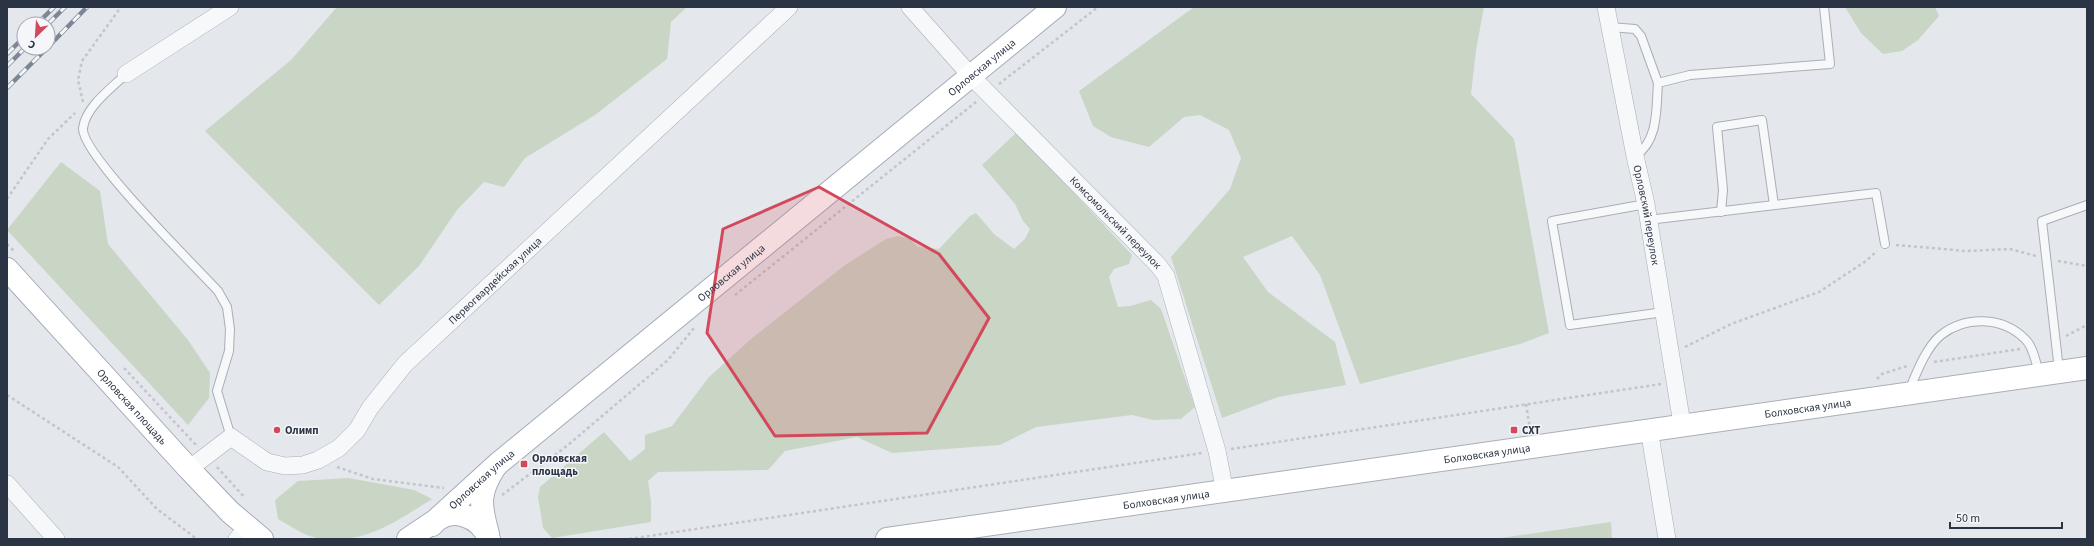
<svg xmlns="http://www.w3.org/2000/svg" width="2094" height="546" font-family="'Source Sans 3',sans-serif">
  <style>
    .green { fill: #c9d6c5 }
    .lines { fill: none; stroke-linecap: round; stroke-linejoin: round }
    .lane-casing { stroke: #a9aeb7; stroke-width: 10 }
    .street-casing { stroke: #a9aeb7; stroke-width: 18 }
    .secondary-casing { stroke: #a9aeb7; stroke-width: 24 }
    .primary-casing { stroke: #a3abb8; stroke-width: 24 }
    .path { stroke: #c2c5cb; stroke-width: 2.5; stroke-dasharray: 3 3; stroke-linecap: butt }
    .lane { stroke: #f7f8fa; stroke-width: 8 }
    .street { stroke: #f7f8fa; stroke-width: 17 }
    .secondary { stroke: #fff; stroke-width: 22 }
    .primary { stroke: #fff; stroke-width: 22 }
    .rail-casing { stroke: #7d8696; stroke-width: 4.5 }
    .rail { stroke: #f4f6f9; stroke-width: 3; stroke-dasharray: 9; stroke-linecap: butt }
    .marked { fill: #d1495b; fill-opacity: 0.2; stroke: #d1495b; stroke-width: 3; stroke-linejoin: round }
    .poi-dot { fill: #d1495b; stroke: #f4f6f9; stroke-width: 1.5 }
    .labels { text-anchor: middle; stroke-width: 3; stroke-linejoin: round; paint-order: stroke }
    .street-label { font-size: 11px; fill: #2b3445; stroke: #f4f6f9 }
    .poi-label { font-size: 11px; font-weight: bold; fill: #2b3445; stroke: #f4f6f9; text-anchor: start }
  </style>
  <rect width="100%" height="100%" fill="#e4e7ec"/>
  <g class="green">
    <polygon points="337,7 687,7 671,22 667,59 595,115 525,158 504,187 484,182 457,210 419,266 379,305 205,131 291,60"/>
    <polygon points="1194,7 1484,7 1476,50 1471,94 1514,139 1549,333 1520,344 1360,384 1320,275 1292,236 1243,257 1268,292 1335,342 1346,385 1278,397 1222,418 1171,257 1230,189 1241,158 1229,130 1200,115 1184,117 1149,147 1111,137 1093,126 1079,91"/>
    <polygon points="1845,7 1935,7 1939,16 1918,40 1902,51 1883,54 1861,33"/>
    <polygon points="1017,132 1132,255 1129,264 1114,269 1109,277 1118,307 1130,306 1151,300 1161,309 1195,407 1181,419 1153,420 1132,415 1036,427 1000,445 892,453 857,437 785,451 768,470 658,472 648,481 651,501 651,522 552,538 543,528 538,497 540,487 604,432 630,461 645,449 645,435 672,426 709,377 751,339 845,265 886,239 898,236 910,239 918,247 939,249 970,216 976,213 994,234 1014,249 1025,239 1030,229 1023,221 1015,204 982,165"/>
    <polygon points="61,162 100,191 108,244 188,340 210,373 209,398 188,425 7,230"/>
    <path d="M349 478 414 490 432 499C395 522 363 546 317 538 304 536 289 525 278 519L275 500 298 481Z"/>
    <polygon points="1611,522 1612,539 1494,539"/>
  </g>
  <g class="lines">
    <defs>
      <g id="lane">
        <polyline points="1610,27 1635,29 1641,36 1658,83"/>
        <path d="M126 74C112 88 86 106 83 128 80 153 196 267 218 291L227 307 230 329 229 351 217 391 231 437"/>
        <path d="M1635 156C1659 141 1656 108 1658 83L1690 75 1830 64 1824 7"/>
        <polyline points="1646,204 1552,221 1570,325 1664,312"/>
        <polyline points="1721,212 1723,190 1717,127 1762,120 1774,205"/>
        <polyline points="1648,220 1876,193 1885,244"/>
        <polyline points="2059,370 2042,221 2087,205"/>
        <path d="M1909 391C1916 374 1926 347 1941 335 1965 316 2002 316 2025 339 2033 346 2036 363 2039 373"/>
      </g>
      <g id="street">
        <path id="s1" d="M910 7 970 75 1158 265 1166 276 1217 451 1225 492"/>
        <path id="s2" d="M1606 7 1635 156 1646 204 1682 424"/>
        <polyline points="126,74 230,7"/>
        <polyline points="1649,429 1667,539"/>
        <path id="s3" d="M189 469 231 437 267 462 285 466 303 465 318 460 339 448 357 430 370 408 405 364 789 7"/>
        <polyline points="7,484 56,539"/>
        <polyline points="237,539 248,528"/>
      </g>
      <g id="secondary">
        <path d="M432 525C450 504 480 516 489 539"/>
        <path d="M488 534C480 505 478 493 495 467"/>
        <path id="s4" d="M887 539 2087 368"/>
      </g>
      <g id="primary">
        <path id="s5" d="M7 269 189 469 230 512 262 539"/>
        <path id="s6" d="M408 539 435 521 500 462 1055 7"/>
      </g>
    </defs>
    <use href="#lane" class="lane-casing"/>
    <use href="#street" class="street-casing"/>
    <use href="#secondary" class="secondary-casing"/>
    <use href="#primary" class="primary-casing"/>
    <g class="path">
      <polyline points="999,84 1098,7"/>
      <polyline points="83,102 78,80 82,61 121,7"/>
      <polyline points="7,199 48,139 75,113"/>
      <polyline points="7,244 15,252"/>
      <polyline points="1896,245 1966,251 2010,249 2036,256"/>
      <polyline points="2058,261 2087,266"/>
      <polyline points="735,295 976,102"/>
      <polyline points="2066,336 2087,325"/>
      <polyline points="1685,347 1731,324 1819,292 1866,261 1877,251"/>
      <polyline points="1934,362 2020,349"/>
      <polyline points="124,368 196,445"/>
      <polyline points="1877,379 1882,374 1907,366"/>
      <polyline points="7,395 118,467 157,509 197,539"/>
      <polyline points="1526,404 1530,429"/>
      <polyline points="1231,449 1661,384"/>
      <polyline points="217,467 245,498"/>
      <polyline points="337,467 373,479 444,488"/>
      <polyline points="502,495 568,445 668,360 694,328"/>
      <polyline points="629,539 1202,453"/>
    </g>
    <use href="#lane" class="lane"/>
    <use href="#street" class="street"/>
    <use href="#secondary" class="secondary"/>
    <use href="#primary" class="primary"/>
    <defs>
      <g id="rail">
        <polyline points="37,24 54,7"/>
        <polyline points="48,24 65,7"/>
        <polyline points="48,47 87,7"/>
        <polyline points="7,54 24,37"/>
        <polyline points="7,66 25,48"/>
        <polyline points="7,88 47,48"/>
      </g>
    </defs>
    <use href="#rail" class="rail-casing"/>
    <use href="#rail" class="rail"/>
  </g>
  <path class="marked" d="M819 187 939 254 989 318 927 433 775 436 707 333 723 229Z"/>
  <g class="poi-dot">
    <circle cx="277" cy="430" r="4"/>
    <rect x="1510" y="426" width="8" height="8" rx="2"/>
    <rect x="520" y="460" width="8" height="8" rx="2"/>
  </g>
  <g class="labels">
    <g class="street-label">
      <text dy="4" stroke="none"><textPath href="#s6" startOffset="743">Орловская улица</textPath></text>
      <text dy="4" stroke="none"><textPath href="#s2" startOffset="212">Орловский переулок</textPath></text>
      <text dy="4" stroke="none"><textPath href="#s1" startOffset="298">Комсомольский переулок</textPath></text>
      <text dy="4" stroke="none"><textPath href="#s6" startOffset="419">Орловская улица</textPath></text>
      <text dy="4" stroke="none"><textPath href="#s3" startOffset="403">Первогвардейская улица</textPath></text>
      <text dy="4" stroke="none"><textPath href="#s5" startOffset="186">Орловская площадь</textPath></text>
      <text dy="4" stroke="none"><textPath href="#s4" startOffset="930">Болховская улица</textPath></text>
      <text dy="4" stroke="none"><textPath href="#s4" startOffset="606">Болховская улица</textPath></text>
      <text dy="4" stroke="none"><textPath href="#s6" startOffset="95">Орловская улица</textPath></text>
      <text dy="4" stroke="none"><textPath href="#s4" startOffset="282">Болховская улица</textPath></text>
    </g>
    <g class="poi-label">
      <text x="285" y="434">Олимп</text>
      <text x="1522" y="434">СХТ</text>
      <text x="532" y="462">Орловская<tspan x="532" dy="13">площадь</tspan></text>
    </g>
  </g>
  <rect width="2094" height="546" fill="none" stroke="#2b3445" stroke-width="16"/>
  <g transform="translate(36 36) rotate(205)"><circle r="19" fill="#f4f6f9" stroke="#a4a8b1"/>
  <path d="M0-3L7 15L0 10L-7 15Z" fill="#d1495b"/>
  <text y="-6" font-size="11" font-weight="bold" text-anchor="middle" fill="#2b3445">С</text>
  </g>
  <path d="M1950 522v6h112v-6" fill="none" stroke="#2b3445" stroke-width="2"/>
  <text x="1956" y="522" font-size="12" fill="#2b3445" stroke="#f4f6f9" stroke-width="3" paint-order="stroke">50 m</text>
</svg>
